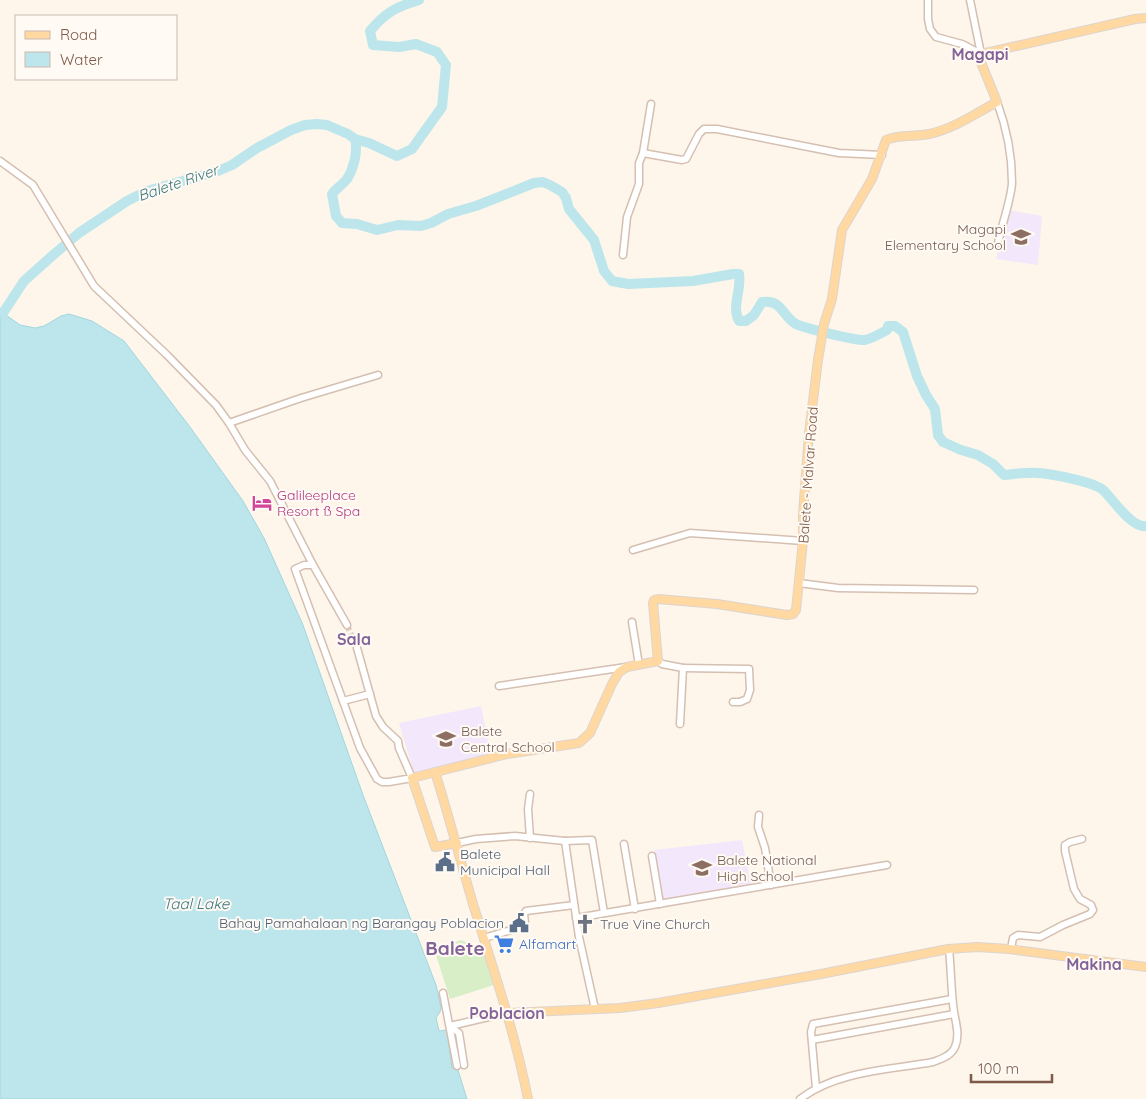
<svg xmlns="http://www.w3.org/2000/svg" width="1146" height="1099" font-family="Quicksand,sans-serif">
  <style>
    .education { fill: #f3e7fb }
    .green { fill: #d8eec7 }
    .water { fill: #bce6eb; stroke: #a1d6de }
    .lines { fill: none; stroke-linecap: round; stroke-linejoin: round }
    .river { stroke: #bce6eb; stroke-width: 10 }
    .minor-tunnel { stroke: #decfc3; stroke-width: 6; stroke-dasharray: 6 3; stroke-linecap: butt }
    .minor-casing { stroke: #d5bfb1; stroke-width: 9 }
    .major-casing { stroke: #ddd4d0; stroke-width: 10 }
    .minor { stroke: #fff; stroke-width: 6 }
    .major { stroke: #ffd9a1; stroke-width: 8 }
    .labels { text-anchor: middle; stroke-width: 4; stroke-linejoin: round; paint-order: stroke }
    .education-label { font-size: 14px; fill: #785e54; stroke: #fffaf3; text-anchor: start }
    .street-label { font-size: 14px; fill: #7d5a4a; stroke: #fffaf3 }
    .hotel-label { font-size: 14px; fill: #b23c85; stroke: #fffaf3; text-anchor: start }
    .service-label { font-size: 14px; fill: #4e5e75; stroke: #fffaf3; text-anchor: start }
    .worship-label { font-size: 14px; fill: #5b616d; stroke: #fffaf3; text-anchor: start }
    .shop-label { font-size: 14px; fill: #366cbe; stroke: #fffaf3; text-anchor: start }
    .water-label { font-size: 15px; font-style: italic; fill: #3b7983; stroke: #fffaf3 }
    .quarter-label { font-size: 16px; font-weight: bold; fill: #846398; stroke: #fffaf3 }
    .district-label { font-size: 19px; font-weight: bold; fill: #846398; stroke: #fffaf3 }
  </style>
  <rect width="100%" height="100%" fill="#fef6eb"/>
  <g class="education">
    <polygon points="1008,210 1042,216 1038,265 996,259"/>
    <polygon points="481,706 491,756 414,773 399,723"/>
    <polygon points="742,840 751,886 663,900 654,850"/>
  </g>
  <polygon class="green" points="461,940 472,945 481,943 494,985 450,999 434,949"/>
  <polygon class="water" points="0,308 3,313 20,325 35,328 44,326 61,316 69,314 92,321 124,341 190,427 243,501 264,538 303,625 363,795 436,985 441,1007 440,1012 436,1018 439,1031 447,1030 452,1068 457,1067 467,1099 0,1099"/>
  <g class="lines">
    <g class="river">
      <path d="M355 139C358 151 354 168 347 179 343 184 336 189 332 194L336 216 342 223 357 224 377 230 398 225 421 226 431 223 448 214 476 206 534 183 543 182 550 185 562 192 566 198 569 209 594 240 604 271 612 281 628 284 693 281 733 274H739C742 290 731 306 739 321H746L754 315 762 302C782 299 782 316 796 324 804 328 857 341 865 340 873 338 880 334 887 330L888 326H895L903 332 917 376 926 395 935 409 938 435 943 442 961 450 978 455 993 464 1004 475C1015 474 1028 472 1039 473 1052 474 1094 482 1103 490 1113 499 1132 529 1146 526"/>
      <path d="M3 313 24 281 52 256 79 233 127 201 147 191 218 171 232 165 257 148 291 130 305 125 317 124 327 125 348 134 355 139 369 143 397 156 412 149 442 107 446 65 437 52 416 44 399 47 373 45 370 31C386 12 396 7 419 0"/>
    </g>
    <polyline class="minor-tunnel" points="347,625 357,648"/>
    <defs>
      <g id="minor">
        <polyline points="928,0 928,19 930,29 936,37 962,44 981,54"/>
        <polyline points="970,0 981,54"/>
        <path d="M997 102C1006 126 1012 156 1012 182 1012 197 1001 227 998 243"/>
        <polyline points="643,153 651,104"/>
        <polyline points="0,161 33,185 94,286 167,355 216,405 229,423 245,450 270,481 313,565 347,625"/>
        <polyline points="623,255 627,217 639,184 639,163 643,153 682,160 686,159 699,134 704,129 717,129 839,153 882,155"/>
        <polyline points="229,423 301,398 378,375"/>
        <polyline points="633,550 690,533 803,541"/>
        <polyline points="313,565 304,565 295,569 360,748 377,779 382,782 389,782 412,778 399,748 398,741 383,727 376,716 357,648"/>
        <polyline points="799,583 838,588 974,590"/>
        <polyline points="632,622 639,665"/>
        <polyline points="658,661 662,664 683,668 680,724"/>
        <polyline points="683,668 749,669 750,690 747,699 740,702 733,702"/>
        <polyline points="499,686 626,667"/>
        <polyline points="343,701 370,694"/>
        <polyline points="759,815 758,827 765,848 771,885"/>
        <polyline points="530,838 528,809 530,794"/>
        <polyline points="565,841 579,937 595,1009"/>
        <polyline points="457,843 476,839 515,836 565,841 592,840 604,913"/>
        <polyline points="624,844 635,909"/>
        <polyline points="652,856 660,904"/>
        <polyline points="576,918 887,865"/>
        <polyline points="484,938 521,927 525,923 524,914 526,911 574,905"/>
        <polyline points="1011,949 1013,938 1018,935 1040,937 1063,925 1090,914 1093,910 1091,905 1080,899 1074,889 1065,851 1065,845 1070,842 1082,839"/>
        <polyline points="443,993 457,1066"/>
        <polyline points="450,1026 506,1013"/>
        <polyline points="450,1026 459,1033 464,1065"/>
        <polyline points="812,1040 954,1014"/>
        <polyline points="816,1088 811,1032 813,1024 952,999"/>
        <path d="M800 1099C836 1071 889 1070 933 1062 941 1059 951 1056 955 1047 961 1033 954 1019 953 1004 951 986 951 968 949 949"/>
      </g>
      <g id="major">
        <path d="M435 772C449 816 460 860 473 904 493 968 515 1033 528 1099"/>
        <path d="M457 843 435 847 412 778 507 754 579 743 590 733 612 684 619 672 627 667 658 661 653 603 654 600 658 599 717 604 787 615 793 614 796 610 803 541V514L809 433 818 360 824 324 832 299 842 230 872 179 886 140C899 134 915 137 929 134 953 129 975 114 997 102L980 60 981 54 1135 19 1146 18"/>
        <polyline points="506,1013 620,1008 658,1003 821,974 948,949 977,947 1009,949 1146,967"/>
      </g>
    </defs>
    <use href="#minor" class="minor-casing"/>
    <use href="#major" class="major-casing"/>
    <use href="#minor" class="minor"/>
    <use href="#major" class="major"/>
  </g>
  <defs>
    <symbol id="school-bare" viewBox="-9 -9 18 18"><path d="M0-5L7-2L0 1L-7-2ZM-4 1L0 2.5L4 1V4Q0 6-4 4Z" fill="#8d6e63" stroke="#fffaf3" stroke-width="2.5" paint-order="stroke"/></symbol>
    <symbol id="hotel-bare" viewBox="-9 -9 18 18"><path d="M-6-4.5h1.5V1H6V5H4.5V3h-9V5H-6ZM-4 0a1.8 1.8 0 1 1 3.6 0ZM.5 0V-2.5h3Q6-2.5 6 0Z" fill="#d1479c" stroke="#fffaf3" stroke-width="2.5" paint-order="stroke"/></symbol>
    <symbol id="civic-bare" viewBox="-9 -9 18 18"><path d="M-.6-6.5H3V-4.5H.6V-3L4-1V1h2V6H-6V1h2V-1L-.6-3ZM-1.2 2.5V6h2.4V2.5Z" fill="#5c6f8a" stroke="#fffaf3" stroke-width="2.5" paint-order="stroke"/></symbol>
    <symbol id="church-bare" viewBox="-9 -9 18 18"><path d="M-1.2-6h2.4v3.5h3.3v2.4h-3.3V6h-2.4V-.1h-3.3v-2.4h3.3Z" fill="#6b7280" stroke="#fffaf3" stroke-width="2.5" paint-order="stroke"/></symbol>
    <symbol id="supermarket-bare" viewBox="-9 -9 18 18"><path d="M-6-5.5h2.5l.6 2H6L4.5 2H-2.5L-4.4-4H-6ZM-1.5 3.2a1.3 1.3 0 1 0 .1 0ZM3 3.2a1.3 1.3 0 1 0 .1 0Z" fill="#3f7fe0" stroke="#fffaf3" stroke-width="2.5" paint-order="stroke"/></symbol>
  </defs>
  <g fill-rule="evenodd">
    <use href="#school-bare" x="1007" y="223" width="28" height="28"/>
    <use href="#hotel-bare" x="248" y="489" width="28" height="28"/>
    <use href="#school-bare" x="432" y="725" width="28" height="28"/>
    <use href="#civic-bare" x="431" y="848" width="28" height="28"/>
    <use href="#school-bare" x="688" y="854" width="28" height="28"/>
    <use href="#civic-bare" x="505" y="909" width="28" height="28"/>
    <use href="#church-bare" x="571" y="910" width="28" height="28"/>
    <use href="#supermarket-bare" x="490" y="930" width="28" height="28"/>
  </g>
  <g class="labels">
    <g class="education-label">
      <text x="1006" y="234" text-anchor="end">Magapi<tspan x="1006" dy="16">Elementary School</tspan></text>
      <text x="461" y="736">Balete<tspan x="461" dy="16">Central School</tspan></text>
      <text x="717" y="865">Balete National<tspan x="717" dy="16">High School</tspan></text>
    </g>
    <g class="street-label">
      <text transform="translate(808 475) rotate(-86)" y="5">Balete - Malvar Road</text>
    </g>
    <g class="hotel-label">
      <text x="277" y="500">Galileeplace<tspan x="277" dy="16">Resort ß Spa</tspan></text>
    </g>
    <g class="service-label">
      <text x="460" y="859">Balete<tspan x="460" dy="16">Municipal Hall</tspan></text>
      <text x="504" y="928" text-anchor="end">Bahay Pamahalaan ng Barangay Poblacion</text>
    </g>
    <g class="worship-label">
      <text x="600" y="929">True Vine Church</text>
    </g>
    <g class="shop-label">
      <text x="519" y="949">Alfamart</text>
    </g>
    <g class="water-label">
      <text transform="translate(178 183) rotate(-19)" y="5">Balete River</text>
      <text x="196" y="909">Taal Lake</text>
    </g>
    <g class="quarter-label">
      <text x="980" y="60">Magapi</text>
      <text x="354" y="645">Sala</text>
      <text x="1094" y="970">Makina</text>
      <text x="507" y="1019">Poblacion</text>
    </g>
    <g class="district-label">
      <text x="455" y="955">Balete</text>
    </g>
  </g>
  <rect x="15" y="15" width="162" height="65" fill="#fffaf3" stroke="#cbbaaf"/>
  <rect x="25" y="31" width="25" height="8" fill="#ffd9a1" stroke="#cbbaaf"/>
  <text x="60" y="40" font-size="15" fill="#7d5a4a">Road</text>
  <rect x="25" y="52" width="25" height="15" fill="#bce6eb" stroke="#cbbaaf"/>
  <text x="60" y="65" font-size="15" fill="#7d5a4a">Water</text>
  <path d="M971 1074v8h81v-8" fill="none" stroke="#7d5a4a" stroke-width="2.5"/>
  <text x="978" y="1074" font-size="15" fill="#7d5a4a" stroke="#fffaf3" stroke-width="4" paint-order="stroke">100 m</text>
</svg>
